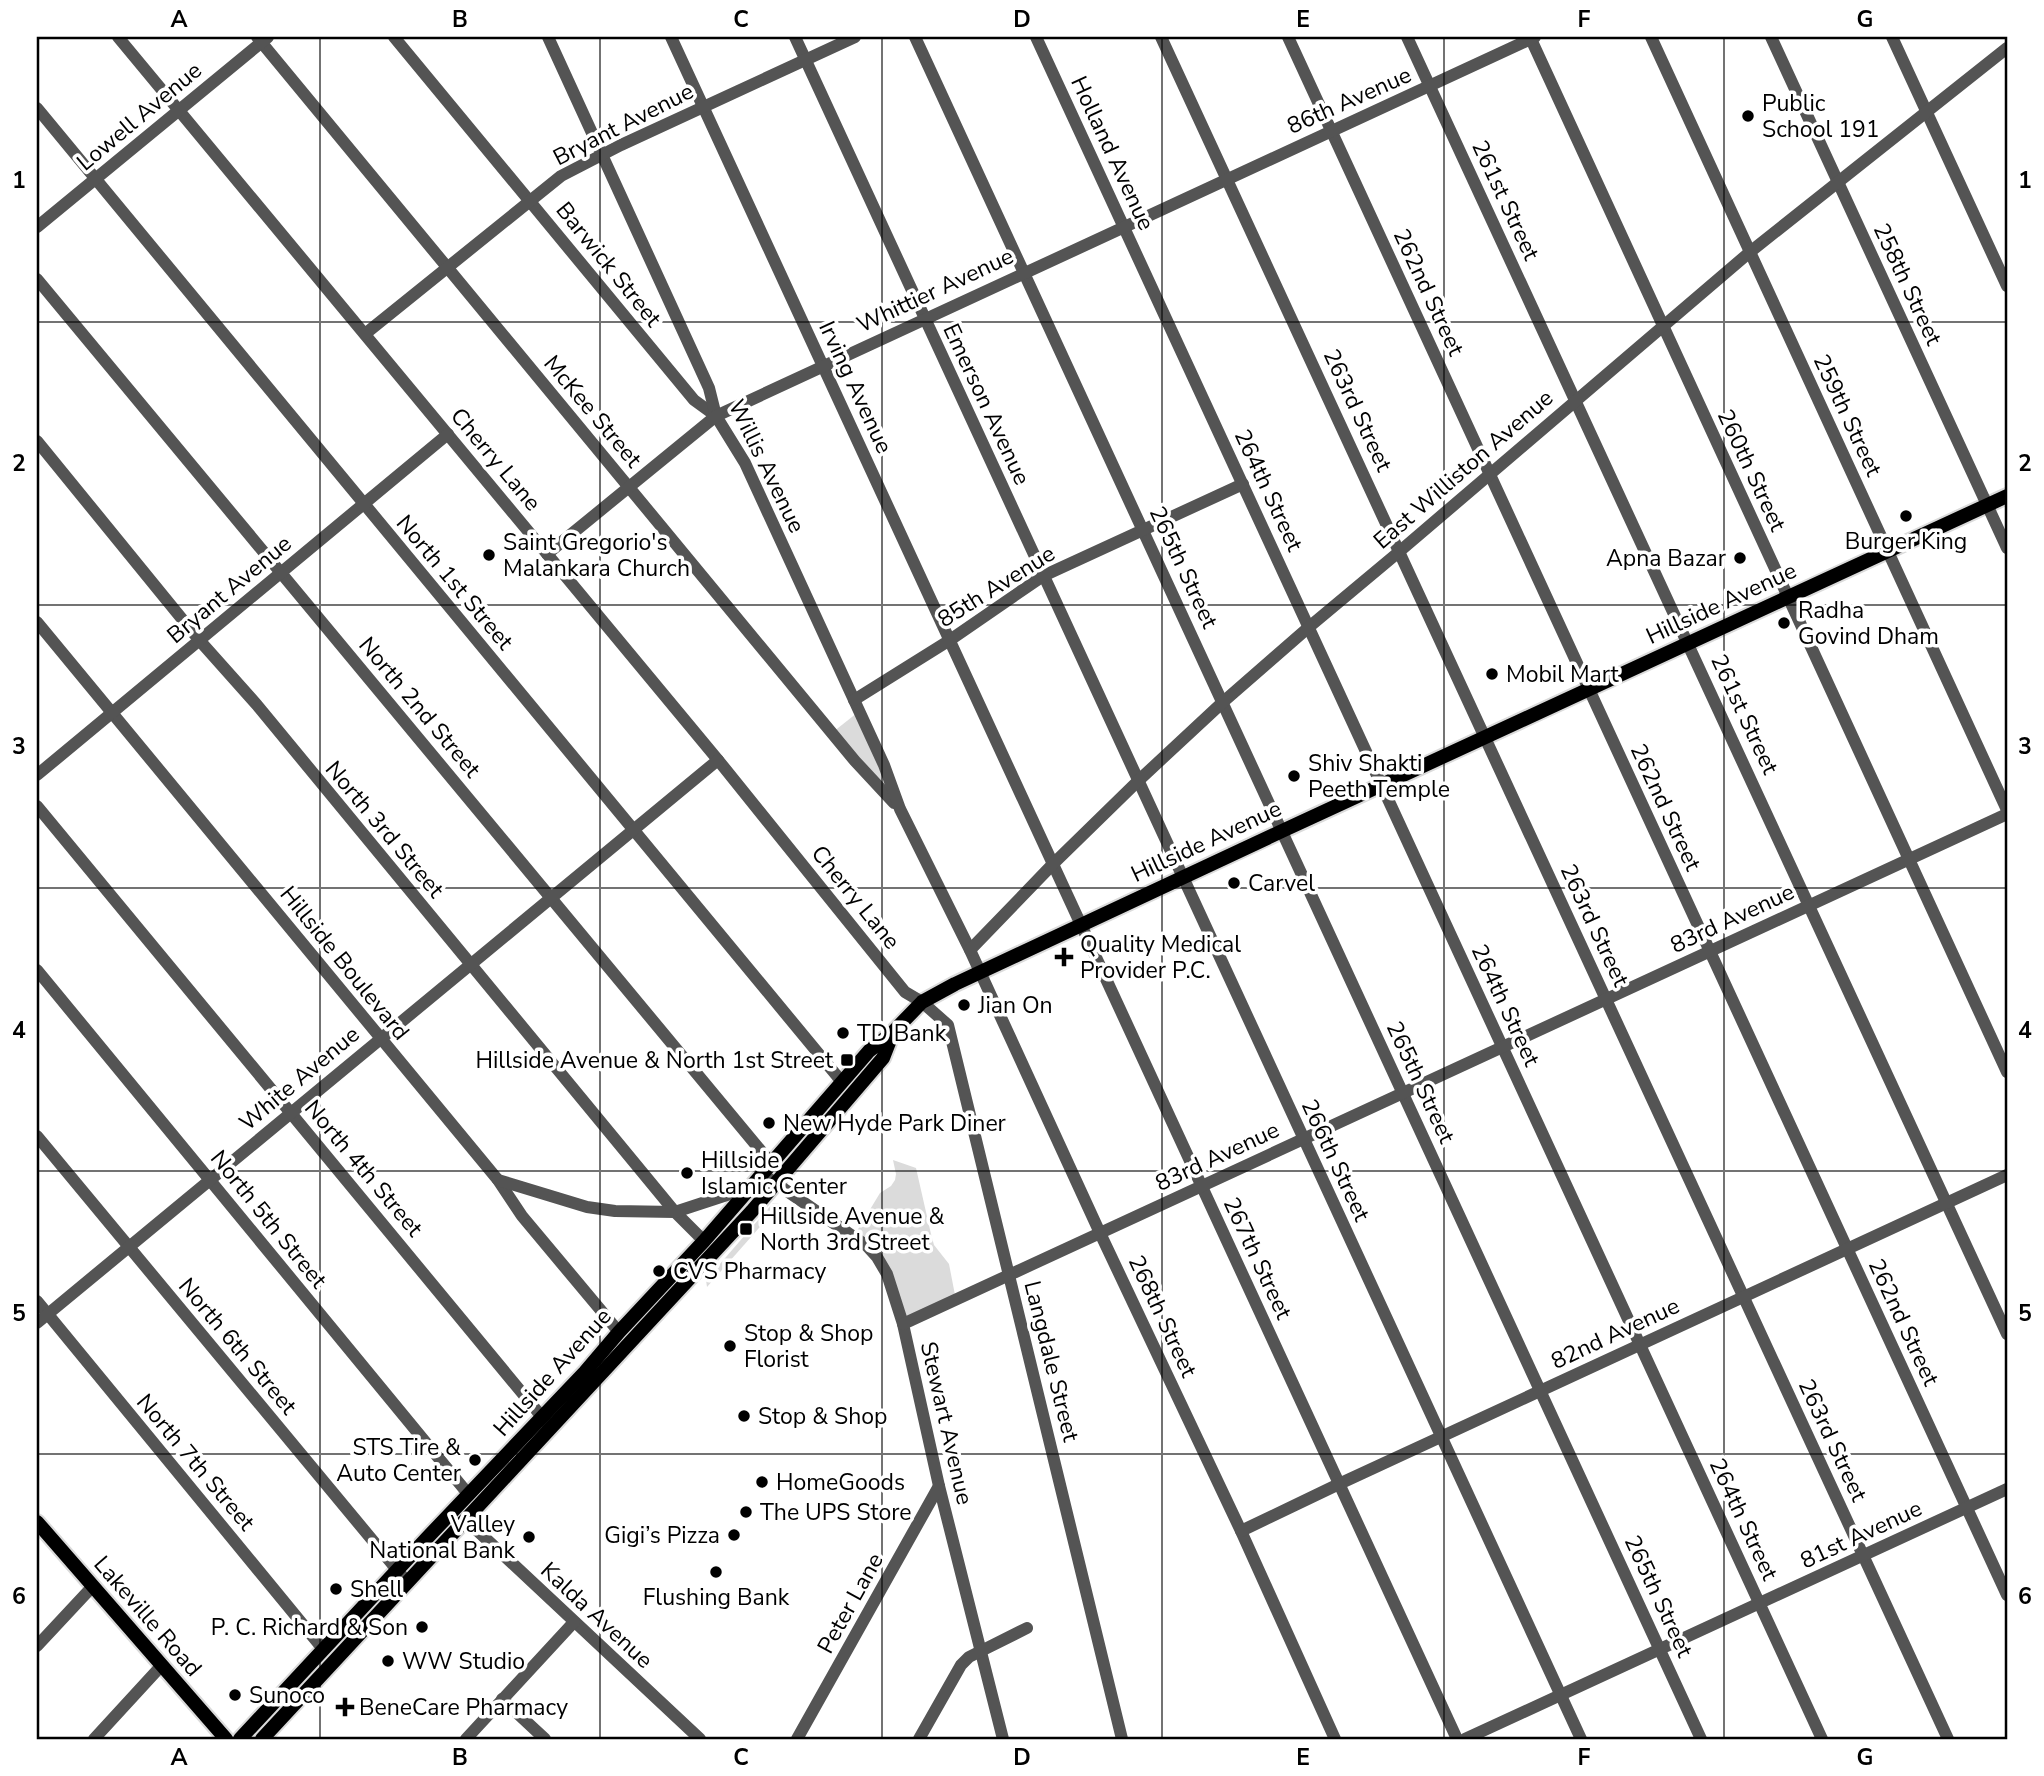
<svg xmlns="http://www.w3.org/2000/svg" width="2044" height="1776" font-family="'Nunito Sans',sans-serif">
  <style>
    .green { fill: #dbdbdb }
    .lines { fill: none; stroke-linecap: round; stroke-linejoin: round }
    .major-casing { stroke: #dbdbdb; stroke-width: 18 }
    .minor { stroke: #545454; stroke-width: 12 }
    .major { stroke: #000; stroke-width: 14 }
    .grid { fill: none; stroke: #000; stroke-width: 2; stroke-opacity: 0.55 }
    .poi-dot { fill: #000; stroke: #fff; stroke-width: 2.5 }
    .labels { text-anchor: middle; stroke-width: 7; stroke-linejoin: round; paint-order: stroke }
    .street-label { font-size: 23px; fill: #000; stroke: #fff }
    .poi-label { font-size: 23px; fill: #000; stroke: #fff; text-anchor: start }
    .neatline { fill: none; stroke: #000; stroke-width: 2.5 }
    .grid-label { font-size: 23px; text-anchor: middle; font-weight: bold; fill: #000 }
  </style>
  <rect width="100%" height="100%" fill="#fff"/>
  <g class="green">
    <polygon points="857,713 887,788 833,732"/>
    <polygon points="893,1160 916,1168 931,1234 934,1245 949,1264 955,1295 905,1317 888,1268 857,1231 880,1193 891,1186 895,1180 896,1174"/>
    <polygon points="773,1203 780,1204 707,1287 706,1280"/>
  </g>
  <g class="lines">
    <defs>
      <g id="major">
        <polyline points="37,1522 226,1739"/>
        <polyline points="240,1739 427,1538 585,1372 619,1332 704,1241 869,1051 893,1032 922,1002 955,984 1282,831 2007,496"/>
        <polyline points="262,1739 752,1211 883,1058 892,1035"/>
      </g>
    </defs>
    <use href="#major" class="major-casing"/>
    <g class="minor">
      <polyline points="118,37 718,760 905,992 922,1002 948,1025 1122,1739"/>
      <polyline points="257,37 855,761 894,803"/>
      <polyline points="394,37 694,400 716,416"/>
      <polyline points="548,37 709,388 716,416 745,463 884,765 900,809 970,950 1100,1233 1241,1531 1335,1739"/>
      <polyline points="671,37 1457,1739"/>
      <polyline points="795,37 1581,1739"/>
      <polyline points="915,37 1701,1739"/>
      <polyline points="1036,37 1822,1739"/>
      <polyline points="1161,37 1948,1739"/>
      <polyline points="1288,37 2007,1595"/>
      <polyline points="1407,37 2007,1334"/>
      <polyline points="1530,37 2007,1072"/>
      <polyline points="1651,37 2007,810"/>
      <polyline points="1771,37 2007,548"/>
      <polyline points="1892,37 2007,286"/>
      <polyline points="37,108 842,1082"/>
      <polyline points="37,227 268,37"/>
      <polyline points="37,279 771,1163"/>
      <polyline points="365,334 561,176 621,145 855,37"/>
      <polyline points="37,441 200,641 257,705 675,1212 704,1241"/>
      <polyline points="547,554 716,416 1535,37"/>
      <polyline points="37,622 498,1180 522,1216 619,1332"/>
      <polyline points="854,700 950,640 1043,576 1243,484"/>
      <polyline points="37,775 448,434"/>
      <polyline points="37,806 547,1423"/>
      <polyline points="970,950 1053,864 1138,781 1223,702 1309,627 1400,551 1750,252 2007,48"/>
      <polyline points="37,970 469,1495"/>
      <polyline points="37,1136 403,1577"/>
      <polyline points="768,1178 867,1246 877,1257 887,1274 903,1324 939,1486 1003,1739"/>
      <polyline points="498,1180 587,1207 615,1211 675,1212 733,1193 752,1184"/>
      <polyline points="37,1301 323,1649"/>
      <polyline points="37,1323 718,760"/>
      <polyline points="903,1324 2007,814"/>
      <polyline points="466,1520 700,1739"/>
      <polyline points="1241,1531 1339,1484 2007,1175"/>
      <polyline points="37,1646 93,1586"/>
      <polyline points="502,1699 545,1739"/>
      <polyline points="94,1739 162,1665"/>
      <polyline points="466,1739 574,1622"/>
      <polyline points="797,1739 939,1486"/>
      <polyline points="919,1739 961,1665 969,1657 1027,1628"/>
      <polyline points="1465,1739 2007,1489"/>
    </g>
    <use href="#major" class="major"/>
  </g>
  <path class="grid" d="M320 37V1739M600 37V1739M882 37V1739M1162 37V1739M1444 37V1739M1724 37V1739M37 322H2007M37 605H2007M37 888H2007M37 1171H2007M37 1454H2007"/>
  <g class="poi-dot">
    <circle cx="1748" cy="116" r="7"/>
    <circle cx="1906" cy="516" r="7"/>
    <circle cx="489" cy="555" r="7"/>
    <circle cx="1740" cy="558" r="7"/>
    <circle cx="1784" cy="623" r="7"/>
    <circle cx="1492" cy="674" r="7"/>
    <circle cx="1294" cy="776" r="7"/>
    <circle cx="1234" cy="883" r="7"/>
    <path d="M1060.5 946.5h7v7h7v7h-7v7h-7v-7h-7v-7h7z"/>
    <circle cx="964" cy="1005" r="7"/>
    <circle cx="843" cy="1033" r="7"/>
    <rect x="840" y="1053" width="14" height="14" rx="3.5"/>
    <circle cx="769" cy="1123" r="7"/>
    <circle cx="687" cy="1173" r="7"/>
    <rect x="739" y="1222" width="14" height="14" rx="3.5"/>
    <circle cx="659" cy="1271" r="7"/>
    <circle cx="730" cy="1346" r="7"/>
    <circle cx="744" cy="1416" r="7"/>
    <circle cx="475" cy="1460" r="7"/>
    <circle cx="762" cy="1482" r="7"/>
    <circle cx="746" cy="1512" r="7"/>
    <circle cx="734" cy="1535" r="7"/>
    <circle cx="529" cy="1537" r="7"/>
    <circle cx="716" cy="1572" r="7"/>
    <circle cx="336" cy="1589" r="7"/>
    <circle cx="422" cy="1627" r="7"/>
    <circle cx="388" cy="1661" r="7"/>
    <circle cx="235" cy="1695" r="7"/>
    <path d="M341.5 1696.5h7v7h7v7h-7v7h-7v-7h-7v-7h7z"/>
  </g>
  <g class="labels">
    <g class="street-label">
      <text transform="translate(1349 100) rotate(-24)" y="8">86th Avenue</text>
      <text transform="translate(139 116) rotate(-40)" y="8">Lowell Avenue</text>
      <text transform="translate(623 124) rotate(-27)" y="8">Bryant Avenue</text>
      <text transform="translate(1113 153) rotate(65)" y="8">Holland Avenue</text>
      <text transform="translate(1506 200) rotate(65)" y="8">261st Street</text>
      <text transform="translate(609 264) rotate(51)" y="8">Barwick Street</text>
      <text transform="translate(1908 284) rotate(65)" y="8">258th Street</text>
      <text transform="translate(935 290) rotate(-25)" y="8">Whittier Avenue</text>
      <text transform="translate(1429 292) rotate(65)" y="8">262nd Street</text>
      <text transform="translate(856 387) rotate(65)" y="8">Irving Avenue</text>
      <text transform="translate(987 404) rotate(65)" y="8">Emerson Avenue</text>
      <text transform="translate(1358 410) rotate(65)" y="8">263rd Street</text>
      <text transform="translate(593 411) rotate(50)" y="8">McKee Street</text>
      <text transform="translate(1848 415) rotate(65)" y="8">259th Street</text>
      <text transform="translate(496 459) rotate(50)" y="8">Cherry Lane</text>
      <text transform="translate(767 466) rotate(64)" y="8">Willis Avenue</text>
      <text transform="translate(1463 469) rotate(-41)" y="8">East Williston Avenue</text>
      <text transform="translate(1752 470) rotate(65)" y="8">260th Street</text>
      <text transform="translate(1269 490) rotate(65)" y="8">264th Street</text>
      <text transform="translate(1184 567) rotate(65)" y="8">265th Street</text>
      <text transform="translate(455 582) rotate(50)" y="8">North 1st Street</text>
      <text transform="translate(996 586) rotate(-32)" y="8">85th Avenue</text>
      <text transform="translate(229 589) rotate(-40)" y="8">Bryant Avenue</text>
      <text transform="translate(1721 603) rotate(-25)" y="8">Hillside Avenue</text>
      <text transform="translate(420 707) rotate(50)" y="8">North 2nd Street</text>
      <text transform="translate(1745 714) rotate(65)" y="8">261st Street</text>
      <text transform="translate(1666 807) rotate(65)" y="8">262nd Street</text>
      <text transform="translate(385 829) rotate(50)" y="8">North 3rd Street</text>
      <text transform="translate(1206 841) rotate(-25)" y="8">Hillside Avenue</text>
      <text transform="translate(856 897) rotate(51)" y="8">Cherry Lane</text>
      <text transform="translate(1732 918) rotate(-25)" y="8">83rd Avenue</text>
      <text transform="translate(1595 925) rotate(65)" y="8">263rd Street</text>
      <text transform="translate(345 963) rotate(51)" y="8">Hillside Boulevard</text>
      <text transform="translate(1506 1005) rotate(65)" y="8">264th Street</text>
      <text transform="translate(299 1078) rotate(-40)" y="8">White Avenue</text>
      <text transform="translate(1421 1082) rotate(65)" y="8">265th Street</text>
      <text transform="translate(1217 1156) rotate(-25)" y="8">83rd Avenue</text>
      <text transform="translate(1336 1160) rotate(65)" y="8">266th Street</text>
      <text transform="translate(364 1168) rotate(50)" y="8">North 4th Street</text>
      <text transform="translate(269 1219) rotate(51)" y="8">North 5th Street</text>
      <text transform="translate(1258 1258) rotate(65)" y="8">267th Street</text>
      <text transform="translate(1163 1316) rotate(65)" y="8">268th Street</text>
      <text transform="translate(1904 1322) rotate(65)" y="8">262nd Street</text>
      <text transform="translate(1615 1333) rotate(-25)" y="8">82nd Avenue</text>
      <text transform="translate(238 1346) rotate(50)" y="8">North 6th Street</text>
      <text transform="translate(1052 1361) rotate(76)" y="8">Langdale Street</text>
      <text transform="translate(552 1372) rotate(-48)" y="8">Hillside Avenue</text>
      <text transform="translate(947 1423) rotate(77)" y="8">Stewart Avenue</text>
      <text transform="translate(1833 1440) rotate(65)" y="8">263rd Street</text>
      <text transform="translate(196 1462) rotate(50)" y="8">North 7th Street</text>
      <text transform="translate(1744 1519) rotate(65)" y="8">264th Street</text>
      <text transform="translate(1861 1534) rotate(-25)" y="8">81st Avenue</text>
      <text transform="translate(1659 1596) rotate(65)" y="8">265th Street</text>
      <text transform="translate(850 1603) rotate(-61)" y="8">Peter Lane</text>
      <text transform="translate(597 1615) rotate(43)" y="8">Kalda Avenue</text>
      <text transform="translate(148 1616) rotate(49)" y="8">Lakeville Road</text>
    </g>
    <g class="poi-label">
      <text x="1762" y="111">Public<tspan x="1762" dy="26">School 191</tspan></text>
      <text x="1906" y="549" text-anchor="middle">Burger King</text>
      <text x="503" y="550">Saint Gregorio's<tspan x="503" dy="26">Malankara Church</tspan></text>
      <text x="1726" y="566" text-anchor="end">Apna Bazar</text>
      <text x="1798" y="618">Radha<tspan x="1798" dy="26">Govind Dham</tspan></text>
      <text x="1506" y="682">Mobil Mart</text>
      <text x="1308" y="771">Shiv Shakti<tspan x="1308" dy="26">Peeth Temple</tspan></text>
      <text x="1248" y="891">Carvel</text>
      <text x="1080" y="952">Quality Medical<tspan x="1080" dy="26">Provider P.C.</tspan></text>
      <text x="978" y="1013">Jian On</text>
      <text x="857" y="1041">TD Bank</text>
      <text x="833" y="1068" text-anchor="end">Hillside Avenue &amp; North 1st Street</text>
      <text x="783" y="1131">New Hyde Park Diner</text>
      <text x="701" y="1168">Hillside<tspan x="701" dy="26">Islamic Center</tspan></text>
      <text x="760" y="1224">Hillside Avenue &amp;<tspan x="760" dy="26">North 3rd Street</tspan></text>
      <text x="673" y="1279">CVS Pharmacy</text>
      <text x="744" y="1341">Stop &amp; Shop<tspan x="744" dy="26">Florist</tspan></text>
      <text x="758" y="1424">Stop &amp; Shop</text>
      <text x="461" y="1455" text-anchor="end">STS Tire &amp;<tspan x="461" dy="26">Auto Center</tspan></text>
      <text x="776" y="1490">HomeGoods</text>
      <text x="760" y="1520">The UPS Store</text>
      <text x="515" y="1532" text-anchor="end">Valley<tspan x="515" dy="26">National Bank</tspan></text>
      <text x="720" y="1543" text-anchor="end">Gigi’s Pizza</text>
      <text x="350" y="1597">Shell</text>
      <text x="716" y="1605" text-anchor="middle">Flushing Bank</text>
      <text x="408" y="1635" text-anchor="end">P. C. Richard &amp; Son</text>
      <text x="402" y="1669">WW Studio</text>
      <text x="249" y="1703">Sunoco</text>
      <text x="359" y="1715">BeneCare Pharmacy</text>
    </g>
  </g>
  <rect width="2044" height="1776" fill="none" stroke="#ffffff" stroke-width="77"/>
  <rect x="38" y="38" width="1968" height="1700" class="neatline"/>
  <g class="grid-label">
    <text x="179" y="27">A</text>
    <text x="460" y="27">B</text>
    <text x="741" y="27">C</text>
    <text x="1022" y="27">D</text>
    <text x="1303" y="27">E</text>
    <text x="1584" y="27">F</text>
    <text x="1865" y="27">G</text>
    <text x="19" y="188">1</text>
    <text x="2025" y="188">1</text>
    <text x="19" y="471">2</text>
    <text x="2025" y="471">2</text>
    <text x="19" y="754">3</text>
    <text x="2025" y="754">3</text>
    <text x="19" y="1038">4</text>
    <text x="2025" y="1038">4</text>
    <text x="19" y="1321">5</text>
    <text x="2025" y="1321">5</text>
    <text x="19" y="1604">6</text>
    <text x="2025" y="1604">6</text>
    <text x="179" y="1765">A</text>
    <text x="460" y="1765">B</text>
    <text x="741" y="1765">C</text>
    <text x="1022" y="1765">D</text>
    <text x="1303" y="1765">E</text>
    <text x="1584" y="1765">F</text>
    <text x="1865" y="1765">G</text>
  </g>
</svg>
